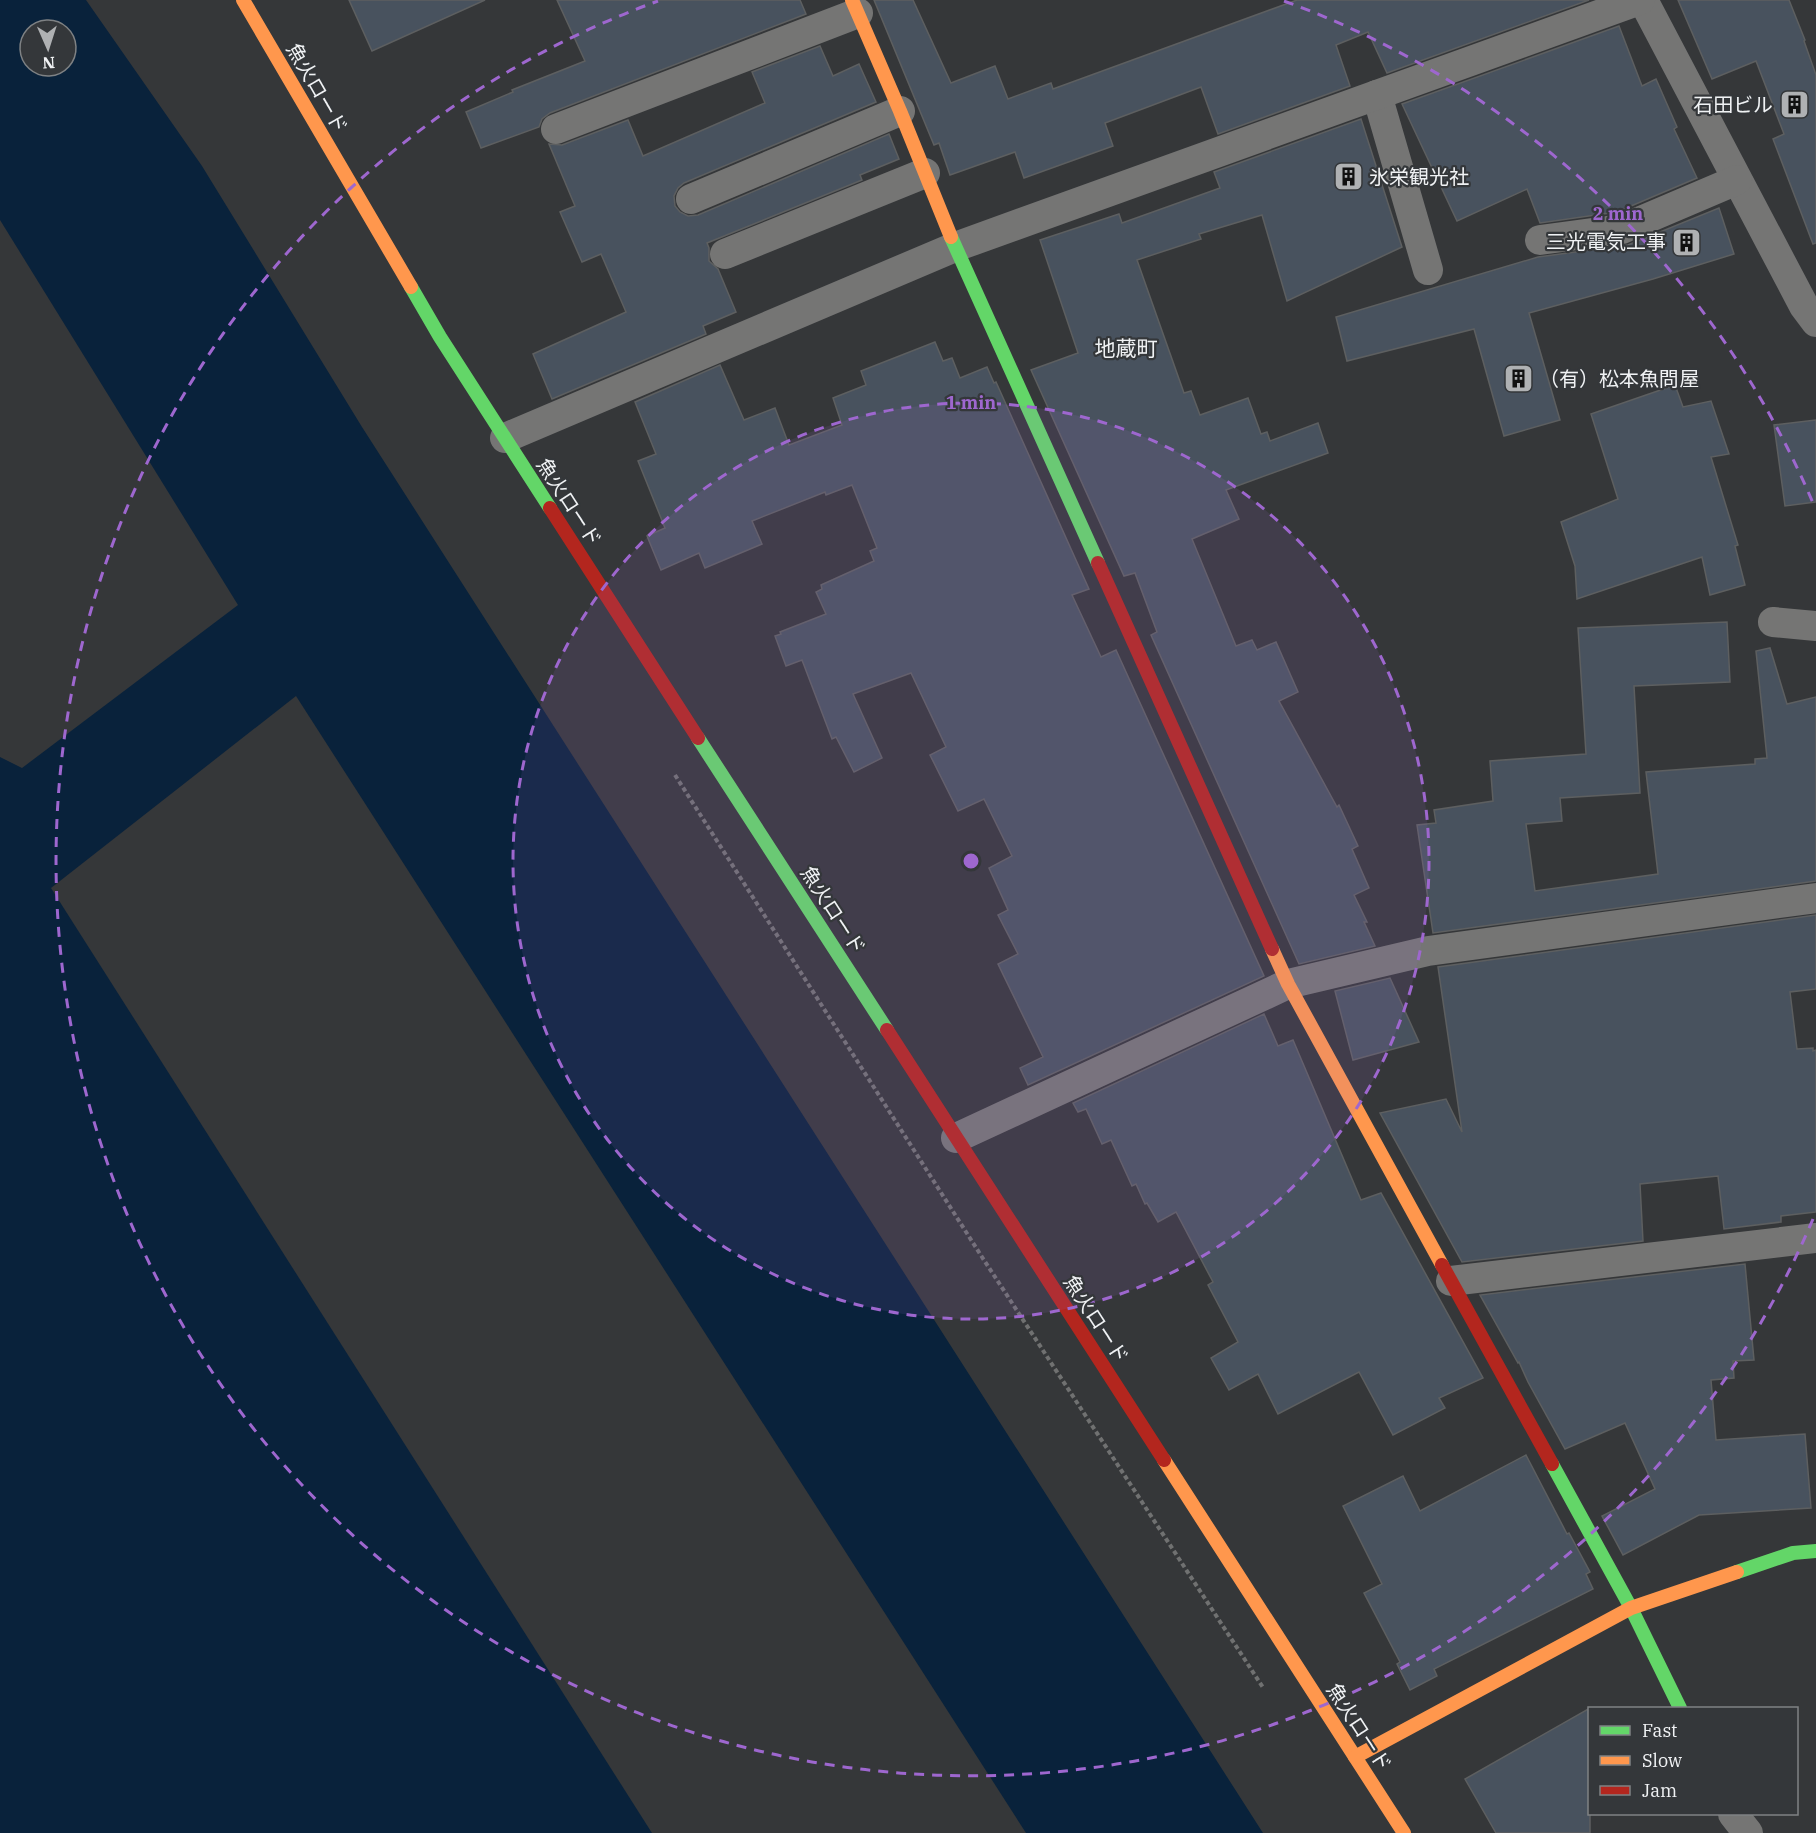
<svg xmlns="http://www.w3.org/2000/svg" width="1816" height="1833" font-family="'IBM Plex Serif','Noto Sans JP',serif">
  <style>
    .water { fill: #09223b; fill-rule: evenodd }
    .pier { fill: #353739 }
    .building { fill: #48525e; stroke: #5d5f60; stroke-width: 1.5 }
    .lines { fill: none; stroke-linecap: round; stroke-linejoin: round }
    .path { stroke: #707171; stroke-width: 4; stroke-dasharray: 4.5 3; stroke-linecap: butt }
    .street { stroke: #757574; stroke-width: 30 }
    .fast { stroke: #63d668; stroke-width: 14 }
    .slow { stroke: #ff974d; stroke-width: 14 }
    .jam { stroke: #b3261e; stroke-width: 14 }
    .ring { fill: none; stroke: #9e67cf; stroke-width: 3; stroke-dasharray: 10 8 }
    .labels { text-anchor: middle; stroke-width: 4.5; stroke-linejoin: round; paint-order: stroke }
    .street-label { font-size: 20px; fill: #f0f2f4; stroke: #34373a }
    .poi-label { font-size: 20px; fill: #f0f2f4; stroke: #34373a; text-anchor: end }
    .neighbourhood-label { font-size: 21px; fill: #f0f2f4; stroke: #34373a }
    .centre { fill: #9e67cf; stroke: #34373a; stroke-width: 3 }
    .ring-label { font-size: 18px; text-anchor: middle; font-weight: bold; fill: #9e67cf; stroke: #34373a; stroke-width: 4.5; stroke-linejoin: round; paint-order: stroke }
  </style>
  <rect width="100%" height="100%" fill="#353739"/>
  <path class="water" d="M0 0H86L202 166 362 427 1263 1833H0ZM30 30H66V66H30Z"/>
  <g class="pier">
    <polygon points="0,220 238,605 22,768 0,757"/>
    <polygon points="296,696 1026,1833 652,1833 51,888"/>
  </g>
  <g class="building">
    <polygon points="349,0 485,0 372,51"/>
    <polygon points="557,0 800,0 806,14 550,113 542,119 539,127 481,148 466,112 513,92 512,90 585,61"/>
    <polygon points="874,0 913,0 951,83 995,66 1008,99 1051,83 1053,89 1297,0 1589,0 1387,73 1368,32 1336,45 1350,86 1218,134 1201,87 1105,123 1113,146 1024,178 1015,152 950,175 939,143 934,145"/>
    <polygon points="1678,0 1789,0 1805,40 1804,41 1816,75 1816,243 1813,244 1773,139 1784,134 1756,61 1712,79"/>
    <polygon points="1619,26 1642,86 1656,79 1677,127 1674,129 1697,178 1617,212 1540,223 1527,189 1457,221 1402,104"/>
    <polygon points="820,46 833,76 859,64 876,102 684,183 678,188 674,196 675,206 680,212 688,216 698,215 889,134 899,159 860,175 862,180 707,243 709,248 709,261 718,269 736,312 703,326 706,334 552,399 533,354 626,312 601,254 582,262 560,212 575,206 549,144 562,145 628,120 643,156 765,103 752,72"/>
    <polygon points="1361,119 1402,247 1287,301 1262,215 1199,234 1201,239 1137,260 1184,393 1191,391 1200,415 1248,398 1261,434 1267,432 1270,441 1318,423 1328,453 1226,490 1239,519 1192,539 1236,646 1252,640 1257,650 1276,642 1298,692 1279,701 1337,807 1339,805 1358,846 1352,849 1369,888 1354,895 1367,922 1364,922 1375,946 1299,964 1151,635 1157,632 1135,573 1124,576 1031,370 1078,353 1040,240 1119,214 1122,223 1220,188 1214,172"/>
    <polygon points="1719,208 1734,254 1653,279 1529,313 1560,420 1504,436 1474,329 1347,361 1336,317 1538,257 1628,245"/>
    <polygon points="935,342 943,361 952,358 960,378 987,367 994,383 996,382 1089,589 1072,595 1101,657 1116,650 1264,976 1028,1085 1020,1068 1043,1057 998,964 1018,954 998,915 1008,910 989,868 1012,856 984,799 958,811 930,755 946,747 911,673 853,694 882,758 854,772 836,737 832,739 802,660 786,666 775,636 781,634 780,632 826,614 816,592 822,589 821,585 874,561 870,551 877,548 852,485 826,495 825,492 752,521 762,544 705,568 699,553 661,570 647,536 665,528 638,461 656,454 635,402 720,365 744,420 775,408 789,445 842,425 833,398 866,385 861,371"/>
    <polygon points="1675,385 1683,407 1711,401 1729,454 1711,457 1738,545 1735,546 1745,585 1710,595 1702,557 1577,599 1575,566 1561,522 1618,499 1591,414"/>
    <polygon points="1816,420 1816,502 1785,506 1774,425"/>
    <polygon points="1727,622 1730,682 1634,686 1640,793 1560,798 1562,821 1526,824 1535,891 1658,874 1646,772 1755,764 1755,759 1767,758 1756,651 1770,648 1787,704 1816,697 1816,881 1433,933 1417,825 1436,823 1434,810 1493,801 1490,761 1586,754 1578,628"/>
    <polygon points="1816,915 1816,989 1790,992 1797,1049 1813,1048 1813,1051 1816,1050 1816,1212 1781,1216 1781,1222 1724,1229 1718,1176 1640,1184 1643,1241 1462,1262 1380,1113 1446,1099 1462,1132 1438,967"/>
    <polygon points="1390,978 1419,1042 1353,1060 1335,991"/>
    <polygon points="1264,1014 1278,1046 1293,1040 1361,1200 1381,1193 1483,1378 1439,1398 1445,1408 1393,1435 1359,1372 1278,1414 1258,1374 1229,1390 1211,1358 1238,1342 1208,1285 1213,1282 1176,1212 1158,1222 1147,1203 1145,1204 1136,1184 1132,1186 1111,1140 1102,1144 1086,1109 1078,1112 1073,1103"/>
    <polygon points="1745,1264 1754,1360 1733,1361 1734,1378 1711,1380 1716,1440 1805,1434 1811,1508 1699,1515 1623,1555 1602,1516 1655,1489 1625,1423 1565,1449 1528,1382 1519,1362 1518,1363 1480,1295"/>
    <polygon points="1526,1455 1567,1534 1569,1533 1590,1572 1586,1574 1593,1589 1434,1669 1437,1676 1410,1690 1397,1664 1400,1662 1364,1593 1382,1584 1343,1506 1403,1476 1420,1511"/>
    <polygon points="1590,1708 1590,1833 1496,1833 1465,1779"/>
  </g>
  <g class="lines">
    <polyline class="path" points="675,775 982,1257 1264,1689"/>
    <g class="street">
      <polyline points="1643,0 1804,306 1816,322"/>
      <polyline points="1377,95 1428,270"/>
      <polyline points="556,129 858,13"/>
      <polyline points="691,199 900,111"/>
      <polyline points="1540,240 1622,229 1737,180"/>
      <polyline points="725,254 925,173"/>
      <polyline points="505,438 955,247 1640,0"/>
      <polyline points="1773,622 1816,626"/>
      <polyline points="956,1138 1288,984 1428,951 1816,898"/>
      <polyline points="1451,1281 1816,1238"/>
      <polyline points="1733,1814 1748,1833"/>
    </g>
    <g class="fast">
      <polyline points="951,237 1098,563"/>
      <polyline points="411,287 440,337 550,508"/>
      <polyline points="698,738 887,1030"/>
      <polyline points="1552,1464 1631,1608 1680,1708"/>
      <polyline points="1737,1572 1793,1553 1816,1551"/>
    </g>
    <g class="slow">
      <polyline points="243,0 411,287"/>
      <polyline points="852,0 900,111 951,237"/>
      <polyline points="1272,949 1288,984 1442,1265"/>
      <polyline points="1164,1460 1404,1833"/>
      <polyline points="1355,1757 1631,1608 1737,1572"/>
    </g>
    <g class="jam">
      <polyline points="550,508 698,738"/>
      <polyline points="1098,563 1272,949"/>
      <polyline points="887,1030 1164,1460"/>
      <polyline points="1442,1265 1552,1464"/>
    </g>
  </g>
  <circle cx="971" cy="861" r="458" fill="#9e67cf" fill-opacity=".12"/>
  <g class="ring">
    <circle cx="971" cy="861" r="458"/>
    <path d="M1813 1219A915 915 0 1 1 658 1M1284 1A915 915 0 0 1 1813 503"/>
  </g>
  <defs>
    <symbol id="building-square" viewBox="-11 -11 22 22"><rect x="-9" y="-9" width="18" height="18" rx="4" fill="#afb1b3" stroke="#34373a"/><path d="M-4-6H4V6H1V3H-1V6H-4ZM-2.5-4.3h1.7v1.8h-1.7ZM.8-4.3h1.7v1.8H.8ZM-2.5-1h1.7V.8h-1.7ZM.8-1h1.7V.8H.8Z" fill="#111"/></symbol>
  </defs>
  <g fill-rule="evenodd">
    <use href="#building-square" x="1778" y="88" width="33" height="33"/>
    <use href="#building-square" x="1332" y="160" width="33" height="33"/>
    <use href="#building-square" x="1670" y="226" width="33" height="33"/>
    <use href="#building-square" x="1502" y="362" width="33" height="33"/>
  </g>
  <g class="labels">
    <g class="street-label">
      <text transform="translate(317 88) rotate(60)" y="7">魚火ロード</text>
      <text transform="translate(569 502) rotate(57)" y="7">魚火ロード</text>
      <text transform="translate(833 910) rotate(57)" y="7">魚火ロード</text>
      <text transform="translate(1096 1319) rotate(57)" y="7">魚火ロード</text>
      <text transform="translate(1359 1727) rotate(57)" y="7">魚火ロード</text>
    </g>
    <g class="poi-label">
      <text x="1773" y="112">石田ビル</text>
      <text x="1369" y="184" text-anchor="start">氷栄観光社</text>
      <text x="1666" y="249">三光電気工事</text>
      <text x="1539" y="386" text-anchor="start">（有）松本魚問屋</text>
    </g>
    <g class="neighbourhood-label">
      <text x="1126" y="356">地蔵町</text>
    </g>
  </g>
  <circle cx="971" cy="861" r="9" class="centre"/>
  <g class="ring-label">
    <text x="1618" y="220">2 min</text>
    <text x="971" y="409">1 min</text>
  </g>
  <rect x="1588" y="1707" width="210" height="108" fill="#34373a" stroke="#7f8284" stroke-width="1.5"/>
  <rect x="1600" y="1726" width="30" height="9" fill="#63d668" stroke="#7f8284" stroke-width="1.5"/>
  <text x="1642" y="1737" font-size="18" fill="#f0f2f4">Fast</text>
  <rect x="1600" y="1756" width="30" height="9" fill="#ff974d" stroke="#7f8284" stroke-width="1.5"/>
  <text x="1642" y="1767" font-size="18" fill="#f0f2f4">Slow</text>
  <rect x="1600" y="1786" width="30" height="9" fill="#b3261e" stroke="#7f8284" stroke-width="1.5"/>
  <text x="1642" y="1797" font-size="18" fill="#f0f2f4">Jam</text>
  <g transform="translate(48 48) rotate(177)"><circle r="28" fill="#34373a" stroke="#7f8284" stroke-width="1.5"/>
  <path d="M0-4.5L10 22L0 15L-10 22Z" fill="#afb1b3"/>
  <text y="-9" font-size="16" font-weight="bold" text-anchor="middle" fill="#f0f2f4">N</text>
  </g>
</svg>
